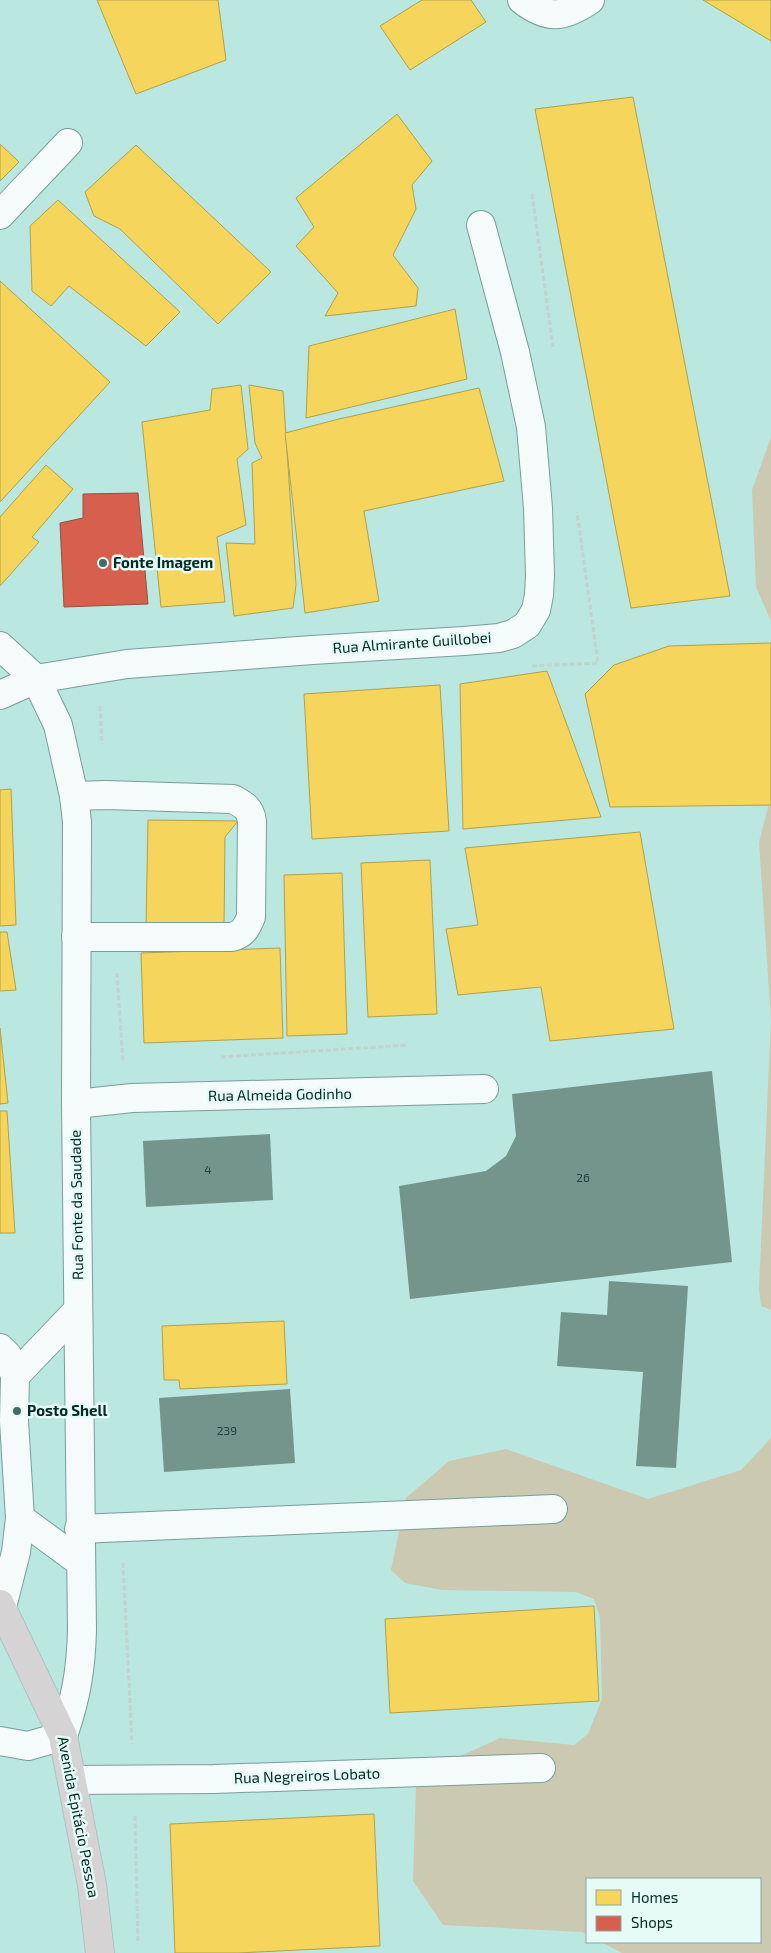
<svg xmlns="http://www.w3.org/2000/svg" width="771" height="1953" font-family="'Exo 2',sans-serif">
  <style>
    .green { fill: #cbc9b2 }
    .homes { fill: #f6d55c; stroke: #ada24c }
    .shops { fill: #d6604d; stroke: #975041 }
    .building { fill: #73958c }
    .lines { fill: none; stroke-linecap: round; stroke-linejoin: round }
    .minor-casing { stroke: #799e99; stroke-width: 30 }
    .highway-casing { stroke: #abc4c0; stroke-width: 30 }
    .path { stroke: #c3d3d0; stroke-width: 3; stroke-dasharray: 5 2.5; stroke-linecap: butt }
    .minor { stroke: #f5fbfa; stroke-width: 28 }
    .highway { stroke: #d6d3d5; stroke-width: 28 }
    .poi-dot { fill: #436c66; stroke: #e6faf6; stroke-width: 2 }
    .labels { text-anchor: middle; stroke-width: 5; stroke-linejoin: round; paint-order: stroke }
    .number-label { font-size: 12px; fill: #1f453f }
    .poi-label { font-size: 15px; font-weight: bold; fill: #032a25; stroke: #e6faf6; text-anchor: start }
    .street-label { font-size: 15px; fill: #032a25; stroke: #e6faf6 }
  </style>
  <rect width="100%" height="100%" fill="#bae7e0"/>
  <g class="green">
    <polygon points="771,437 771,621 756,587 752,490"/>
    <polygon points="771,796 771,1310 761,1306 759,1288 771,1020 759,842"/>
    <polygon points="771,1438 771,1953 622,1953 601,1942 760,1942 760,1879 587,1879 587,1935 582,1932 443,1925 413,1881 416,1785 428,1771 500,1738 574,1745 588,1734 602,1699 600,1618 594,1599 576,1592 442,1590 405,1583 391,1570 406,1498 449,1461 506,1449 648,1499 741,1470"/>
  </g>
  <g class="homes">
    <polygon points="97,0 218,0 226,60 136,94"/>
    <polygon points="422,0 471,0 486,22 410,70 380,26"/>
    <polygon points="703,0 771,0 771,41"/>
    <polygon points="633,97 730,596 631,608 535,109"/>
    <polygon points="397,114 432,161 412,185 416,209 393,255 418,288 416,306 325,316 338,293 296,246 314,227 296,198"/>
    <polygon points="0,144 19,162 0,181"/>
    <polygon points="136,145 271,272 218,324 120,229 94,216 85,192"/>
    <polygon points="58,200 180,312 146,346 69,286 51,306 32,291 30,226"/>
    <polygon points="0,281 110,382 0,502"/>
    <polygon points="455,309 467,379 306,418 309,346"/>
    <polygon points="241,385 248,449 237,459 246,525 217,537 225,602 161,607 142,422 210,410 212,389"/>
    <polygon points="249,385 283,391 296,585 293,608 234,616 226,543 255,544 252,463 262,458 255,443"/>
    <polygon points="479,388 504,481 364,511 379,601 305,613 285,433 339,419"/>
    <polygon points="46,465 73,489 32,537 39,542 0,586 0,517"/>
    <polygon points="771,643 771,805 610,807 585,694 614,665 669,646"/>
    <polygon points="547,671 601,817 463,829 460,684"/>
    <polygon points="440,685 449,831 312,839 304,694"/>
    <polygon points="11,789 16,925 0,926 0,790"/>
    <polygon points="148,820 238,821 225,837 224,929 146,928"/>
    <polygon points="640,832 674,1029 550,1041 541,987 458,995 446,929 478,925 465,848"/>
    <polygon points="430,860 437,1014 368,1017 361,863"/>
    <polygon points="342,873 347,1034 287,1036 284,875"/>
    <polygon points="0,932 7,932 16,990 0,991"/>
    <polygon points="280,948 283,1038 144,1043 141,953"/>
    <polygon points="0,1028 8,1103 0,1104"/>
    <polygon points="0,1111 7,1111 15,1233 0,1233"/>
    <polygon points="284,1321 287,1384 180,1389 179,1380 164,1380 162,1326"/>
    <polygon points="594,1606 599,1701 390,1713 385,1619"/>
    <polygon points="374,1814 380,1946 238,1953 175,1953 170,1824"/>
  </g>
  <polygon class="shops" points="138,493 148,604 64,607 60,523 83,518 83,494"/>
  <g class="building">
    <polygon points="712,1071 732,1262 410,1299 399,1186 486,1171 506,1156 516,1136 512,1094"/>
    <polygon points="270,1134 273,1200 146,1207 143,1141"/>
    <polygon points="609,1281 688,1286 676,1468 636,1466 643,1372 557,1366 561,1312 607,1315"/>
    <polygon points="290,1389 295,1463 164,1472 159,1398"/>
  </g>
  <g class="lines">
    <defs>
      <g id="minor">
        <path d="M522 0C548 20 563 18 590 0"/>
        <polyline points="0,215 68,143"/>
        <path d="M0 646 36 679 58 725 74 796 77 822 76 1104 82 1630C81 1670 76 1698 63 1736L28 1746 0 1741"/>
        <polyline points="0,695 36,679 127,664 312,650 464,641 499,638 513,634 527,625 536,610 539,595 540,575 538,508 531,427 515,352 481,225"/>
        <path d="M74 796 106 795 233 799C244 805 250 808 252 821L251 917C246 928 244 934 232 937H76"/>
        <polyline points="76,1104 132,1098 484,1089"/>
        <polyline points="0,1348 8,1356 15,1376 14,1421 20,1518 16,1552 2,1607"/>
        <polyline points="15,1376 78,1310"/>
        <polyline points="20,1518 80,1562"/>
        <polyline points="79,1529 553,1509"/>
        <polyline points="72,1780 214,1779 541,1768"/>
      </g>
      <polyline id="highway" points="0,1604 63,1736 92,1885 100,1953"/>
    </defs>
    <use href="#minor" class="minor-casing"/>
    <use href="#highway" class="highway-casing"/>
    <g class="path">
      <polyline points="532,194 553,347"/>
      <polyline points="532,666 598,663 577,512"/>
      <polyline points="100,706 102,744"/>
      <polyline points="117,973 123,1063"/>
      <polyline points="221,1057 408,1045"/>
      <polyline points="123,1563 132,1744"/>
      <polyline points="135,1816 138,1944"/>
    </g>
    <use href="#minor" class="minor"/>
    <use href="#highway" class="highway"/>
  </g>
  <g class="poi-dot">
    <circle cx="103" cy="563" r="5"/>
    <circle cx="17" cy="1411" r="5"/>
  </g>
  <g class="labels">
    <g class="number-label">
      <text x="208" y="1174">4</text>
      <text x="583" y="1182">26</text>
      <text x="227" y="1435">239</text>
    </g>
    <g class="poi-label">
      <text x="113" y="568">Fonte Imagem</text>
      <text x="27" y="1416">Posto Shell</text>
    </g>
    <g class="street-label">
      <text transform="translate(412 643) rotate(-4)" y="5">Rua Almirante Guillobei</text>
      <text transform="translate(280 1095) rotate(-1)" y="5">Rua Almeida Godinho</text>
      <text transform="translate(77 1205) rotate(-91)" y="5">Rua Fonte da Saudade</text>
      <text transform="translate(307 1776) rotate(-2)" y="5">Rua Negreiros Lobato</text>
      <text transform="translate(78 1817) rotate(79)" y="5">Avenida Epitácio Pessoa</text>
    </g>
  </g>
  <rect x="586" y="1878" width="175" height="65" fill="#e6faf6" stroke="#8ba7a2"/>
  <rect x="596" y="1890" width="25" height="15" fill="#f6d55c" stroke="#8ba7a2"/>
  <text x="631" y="1903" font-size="15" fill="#032a25">Homes</text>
  <rect x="596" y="1916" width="25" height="15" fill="#d6604d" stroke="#8ba7a2"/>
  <text x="631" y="1928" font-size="15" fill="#032a25">Shops</text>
</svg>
